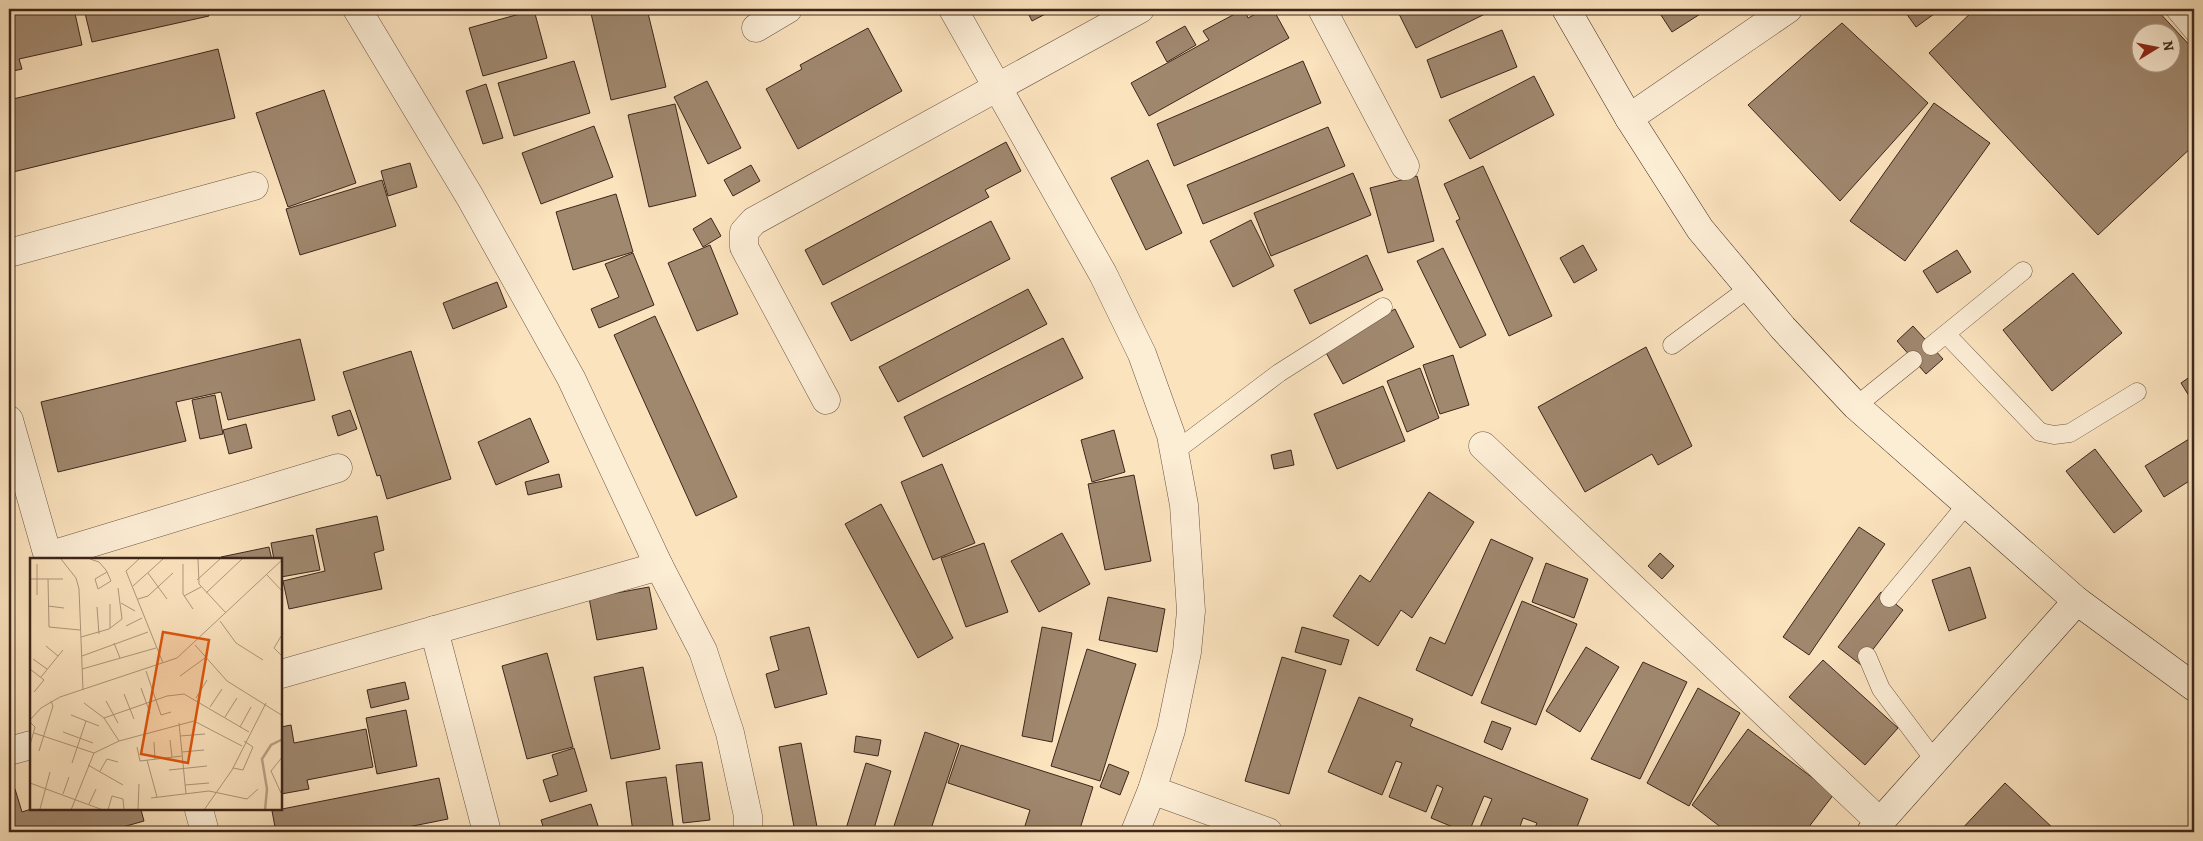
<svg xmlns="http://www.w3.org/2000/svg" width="2203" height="841" font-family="Alegreya,serif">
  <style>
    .building { fill: #a0886f; stroke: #3d261a; fill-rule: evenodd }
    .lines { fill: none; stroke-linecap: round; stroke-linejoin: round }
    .lane-casing { stroke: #6c5543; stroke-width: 19 }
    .street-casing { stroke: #6c5543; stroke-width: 29 }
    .secondary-casing { stroke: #3d261a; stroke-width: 29 }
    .lane { stroke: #fcedd5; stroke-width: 18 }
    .street { stroke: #fcedd5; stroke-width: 28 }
    .secondary { stroke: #fcedd5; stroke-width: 28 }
    .inset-river { fill: none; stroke: #baa386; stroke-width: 2.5 }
    .inset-road { fill: none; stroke: #af977c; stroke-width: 1 }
    .view { fill: #df560d; fill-opacity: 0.15; stroke: #df560d; stroke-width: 2.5 }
    .inset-edge { fill: none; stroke: #3d261a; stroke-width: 2.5 }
  </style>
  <rect width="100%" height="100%" fill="#fbe3be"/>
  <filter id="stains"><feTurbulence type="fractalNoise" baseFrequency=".004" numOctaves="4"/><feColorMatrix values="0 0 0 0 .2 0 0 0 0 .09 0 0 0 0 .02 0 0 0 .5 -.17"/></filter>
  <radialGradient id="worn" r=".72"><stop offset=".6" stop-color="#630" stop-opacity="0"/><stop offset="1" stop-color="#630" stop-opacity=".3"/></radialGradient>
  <g class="building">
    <polygon points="9,9 74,9 82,45 19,59 22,69 9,72"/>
    <polygon points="84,9 208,9 209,16 92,42"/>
    <polygon points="590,9 647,9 666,87 611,100"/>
    <polygon points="1026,9 1055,9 1032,21"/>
    <polygon points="1244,9 1248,18 1265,9 1273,9 1289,38 1149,116 1131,83 1209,40 1203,31"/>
    <polygon points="1406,9 1487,9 1489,12 1416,48 1398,12"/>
    <polygon points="1657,9 1708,9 1672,32"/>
    <polygon points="1903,9 1941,9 1916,27"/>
    <path d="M1975 9H2156L2194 50V145L2098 235 1929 53ZM2140 32H2170V62H2140Z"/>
    <polygon points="534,10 547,58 483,76 469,28"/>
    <polygon points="1842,23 1928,103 1840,201 1748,105"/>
    <polygon points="1185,26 1196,45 1167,62 1156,42"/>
    <polygon points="868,28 902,91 798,149 766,89 802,69 800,65"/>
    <polygon points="1502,30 1517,67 1441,98 1427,60"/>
    <polygon points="218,49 235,118 9,173 9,100"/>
    <polygon points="574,61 590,113 514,136 498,83"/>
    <polygon points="1303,61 1321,103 1174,166 1157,124"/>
    <polygon points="1534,76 1554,115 1470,159 1449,120"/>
    <polygon points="707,81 741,148 708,164 674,97"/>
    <polygon points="486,84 503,138 483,144 466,91"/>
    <polygon points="324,90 356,183 288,207 256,113"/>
    <polygon points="1934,103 1990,143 1905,261 1850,221"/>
    <polygon points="675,104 696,196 649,207 628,115"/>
    <polygon points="594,126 613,177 541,204 522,153"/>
    <polygon points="1328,127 1345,166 1203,224 1187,185"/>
    <polygon points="1006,142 1021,171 985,190 989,197 823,285 805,250"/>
    <polygon points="1148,160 1182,233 1146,250 1111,178"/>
    <polygon points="410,163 417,187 388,196 381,171"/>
    <polygon points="751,165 760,181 733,196 724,180"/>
    <polygon points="1483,166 1552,316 1509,336 1456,221 1460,219 1444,184"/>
    <polygon points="1353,173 1371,215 1271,256 1254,213"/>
    <polygon points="1417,176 1434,241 1388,253 1370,188"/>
    <polygon points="382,180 396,226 300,255 286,209"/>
    <polygon points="616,194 633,252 573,270 556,212"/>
    <polygon points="711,218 721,236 703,247 693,229"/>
    <polygon points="1251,220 1274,266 1233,287 1210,241"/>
    <polygon points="991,221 1010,259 851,341 831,303"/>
    <polygon points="710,245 738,314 697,331 668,263"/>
    <polygon points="1583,245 1597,270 1574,283 1560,258"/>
    <polygon points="1443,248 1486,335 1460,348 1417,261"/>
    <polygon points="1957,250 1971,272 1937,293 1923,271"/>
    <polygon points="633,253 654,305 599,328 591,309 619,297 605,264"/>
    <polygon points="1367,255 1383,290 1310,324 1294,290"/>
    <polygon points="2073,273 2122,333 2052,391 2003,330"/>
    <polygon points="497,282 507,307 453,329 443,303"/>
    <polygon points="1028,289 1047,324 898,402 879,367"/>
    <polygon points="1395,309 1414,347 1343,384 1323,347"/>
    <polygon points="655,316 737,497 696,516 614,335"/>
    <polygon points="1913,326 1943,359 1926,374 1897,341"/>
    <polygon points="1063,338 1083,378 923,457 904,417"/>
    <polygon points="300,339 315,400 228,420 221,392 176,402 186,441 58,472 41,402"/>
    <polygon points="1646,347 1692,446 1658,465 1652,454 1585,492 1538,407"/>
    <polygon points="411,351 451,479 387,499 380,475 377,476 343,372"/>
    <polygon points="1453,355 1469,405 1440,414 1423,365"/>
    <polygon points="1420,368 1439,418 1407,432 1387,381"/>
    <polygon points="2194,374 2194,404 2181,383"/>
    <polygon points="1383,386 1405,441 1337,469 1314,414"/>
    <polygon points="215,395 223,434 200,439 192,400"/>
    <polygon points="350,410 357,429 338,436 332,416"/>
    <polygon points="530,418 549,462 496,485 478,442"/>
    <polygon points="246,424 252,448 229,454 223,430"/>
    <polygon points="1114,430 1125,472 1092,482 1081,440"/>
    <polygon points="2194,436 2194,478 2164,497 2145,466"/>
    <polygon points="2095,449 2142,511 2114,533 2066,471"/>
    <polygon points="1291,450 1294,465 1274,469 1271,455"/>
    <polygon points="942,464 975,543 933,560 901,482"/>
    <polygon points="559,474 562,487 528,495 525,482"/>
    <polygon points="1134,475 1151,561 1105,570 1088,484"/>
    <polygon points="1429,492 1474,522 1412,618 1401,610 1378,646 1333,616 1360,575 1370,582"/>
    <polygon points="881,504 953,638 918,658 845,524"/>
    <polygon points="377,516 384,550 374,553 382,589 289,609 283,581 325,571 316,529"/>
    <polygon points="1859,527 1885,544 1809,655 1783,637"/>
    <polygon points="1062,533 1090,584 1039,612 1011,561"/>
    <polygon points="313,535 320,570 281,577 281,560 274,560 271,543"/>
    <polygon points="1491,539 1533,558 1472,696 1416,670 1430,637 1445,644"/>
    <polygon points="984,543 1008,612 966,627 941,558"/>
    <polygon points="269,547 272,560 221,560 221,557"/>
    <polygon points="1660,553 1674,566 1662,579 1648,566"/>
    <polygon points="1546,563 1588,579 1574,618 1532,602"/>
    <polygon points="1970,567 1986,618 1949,631 1932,580"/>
    <polygon points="649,587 657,629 597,640 589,598"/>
    <polygon points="1881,592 1903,610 1861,665 1838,647"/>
    <polygon points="1108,597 1165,609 1157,652 1099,640"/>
    <polygon points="1522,601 1577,624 1536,725 1481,703"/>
    <polygon points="809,627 827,694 775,708 766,674 779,670 770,637"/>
    <polygon points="1042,627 1072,633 1052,742 1022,736"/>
    <polygon points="1302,627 1349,640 1341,665 1295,652"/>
    <polygon points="1586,647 1619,667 1580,732 1546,711"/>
    <polygon points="1087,649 1136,664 1100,781 1051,766"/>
    <polygon points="547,653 573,747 527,759 502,666"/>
    <polygon points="1282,657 1326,670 1289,794 1245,781"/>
    <polygon points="1823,660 1898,728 1865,765 1789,697"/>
    <polygon points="1643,662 1687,682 1640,779 1591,759"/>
    <polygon points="643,667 660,749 611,759 594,677"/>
    <polygon points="405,682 409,699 371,708 367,690"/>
    <polygon points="1698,688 1740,713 1689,806 1647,783"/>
    <polygon points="1359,697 1413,719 1410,726 1588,799 1575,832 1533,832 1537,823 1523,818 1518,832 1478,832 1492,799 1484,796 1469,832 1465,832 1431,818 1443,788 1437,785 1426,812 1389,797 1402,763 1396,761 1382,795 1328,772"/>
    <polygon points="406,710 417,766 377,774 366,718"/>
    <polygon points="1492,721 1511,728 1502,750 1484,742"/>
    <polygon points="291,725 294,743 366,729 373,767 307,780 309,789 281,794 281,727"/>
    <polygon points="1748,729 1834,794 1805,832 1727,832 1692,805"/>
    <polygon points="925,732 959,744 930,832 892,832"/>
    <polygon points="856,736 881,740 878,756 854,752"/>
    <polygon points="801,743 818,832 795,832 779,747"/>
    <polygon points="961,745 1093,787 1079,832 1023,832 1030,810 948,783"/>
    <polygon points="574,748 587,791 550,802 543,780 558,775 552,755"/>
    <polygon points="702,762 710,820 683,823 676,765"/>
    <polygon points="866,763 891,771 873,832 845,832"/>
    <polygon points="1109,764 1129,772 1120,795 1100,787"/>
    <polygon points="666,777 674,832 633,832 626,782"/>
    <polygon points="439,778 448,819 383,832 276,832 272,811"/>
    <polygon points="2005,783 2055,830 2053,832 1959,832"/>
    <polygon points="15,789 22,812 31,809 141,810 144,821 105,832 9,832 9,791"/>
    <polygon points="591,804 600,832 545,832 541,820"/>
  </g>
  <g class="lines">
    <defs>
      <g id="lane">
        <polyline points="2174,9 2194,33"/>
        <polyline points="1946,334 2040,432 2054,435 2070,433 2137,392"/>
        <polyline points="1672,345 1749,288"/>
        <polyline points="1931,346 2023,271"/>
        <polyline points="1856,406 1913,360"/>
        <polyline points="1174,452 1279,373 1383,307"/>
        <polyline points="1889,598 1967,504"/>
        <polyline points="1867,656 1881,689 1935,761"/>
      </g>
      <g id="street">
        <polyline points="357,9 470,197 571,378 659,566 703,651 730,733 748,816 748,832"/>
        <polyline points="953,9 1103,274 1142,354 1171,435 1184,505 1191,611 1187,652 1171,730 1152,790 1135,832"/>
        <polyline points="1322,9 1405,166"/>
        <polyline points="756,28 788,9"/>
        <polyline points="1629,118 1788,9"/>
        <polyline points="9,253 254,186"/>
        <polyline points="826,400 744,247 744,232 754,221 1140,9"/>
        <polyline points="9,420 49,560"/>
        <polyline points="1483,446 1880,822"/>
        <polyline points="48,556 338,468"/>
        <polyline points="434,630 487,832"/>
        <polyline points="281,674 659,566"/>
        <polyline points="9,751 31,745"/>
        <polyline points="1152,790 1268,832"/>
        <polyline points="199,810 205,832"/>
      </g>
      <g id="secondary">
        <polyline points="1566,9 1629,118 1700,229 1783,328 1856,406 2077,601 2194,687"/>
        <polyline points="1871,832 2077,601"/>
      </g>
    </defs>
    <use href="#lane" class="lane-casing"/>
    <use href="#street" class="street-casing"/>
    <use href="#secondary" class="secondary-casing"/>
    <use href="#lane" class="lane"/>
    <use href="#street" class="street"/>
    <use href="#secondary" class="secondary"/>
  </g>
  <g transform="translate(30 558)">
    <rect width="252" height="252" fill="#fbe3be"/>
    <path class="inset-river" d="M235 252 237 231 232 201 241 187 253 181"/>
    <path class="inset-road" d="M31 1 46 20 49 31 53 132M60 1 69 4 76 12 77 14 81 23 68 31 65 21 77 14M109 1 96 13 133 105M168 1 169 26 196 55M153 6V36L163 51M118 15 137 41M237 17 253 34M0 21H33M18 21 19 69 50 72M167 22 190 1M103 28 133 1M176 35 212 1M7 37V6M154 38 171 29M108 41 118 38 143 15M91 45 105 53M80 46V70M18 48 34 50M67 49 69 76M190 63 206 85 233 102M96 68 112 60M253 75 244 90 253 99M51 79 79 71 92 61 88 30M84 85 90 100M165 87 197 123 253 158M16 88 28 98M52 98 118 74M3 101 17 111M0 111 14 122 4 134M52 111 126 90M116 113 131 157 141 154M150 118 175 100M11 119 33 92M111 130 120 155M94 136 104 161M166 140 177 122M76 143 88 165M54 145 74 160 89 183M180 149 192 131M41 157 69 168M195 159 207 140M74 160 137 138 154 136 219 174M0 162 11 150 30 139 147 100 253 1M0 164 5 169 0 187M149 165 156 236M210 169 221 149M33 174 63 185M4 175 64 195M150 178 175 176M140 182 142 199M124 184 125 201M107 189 110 203 152 198M9 193 23 148 21 143M152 194 174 192M117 202 127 239M42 205 56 163M58 207 93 227M203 210 213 212 223 189 214 183M139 212 177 208M70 213 77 201 88 204M0 225 73 252M155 227 179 225M251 235 241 213 253 198M33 236 39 219M121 240 179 233 217 241 228 231M59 246 66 231M10 251 20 214M41 252 64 195 89 183 164 163 212 188M78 252 82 238 93 241 94 252M108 252 109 226M174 252 202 212 236 145"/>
    <path class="view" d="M133 74 179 82 158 205 111 196Z"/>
    <rect width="252" height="252" class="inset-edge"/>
  </g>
  <rect width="2203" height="841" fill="none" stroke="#fbe3be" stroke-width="30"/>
  <rect x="10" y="10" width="2183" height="821" fill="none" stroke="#3d261a" stroke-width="2.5"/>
  <rect x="15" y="15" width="2173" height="811" fill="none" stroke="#3d261a"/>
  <g transform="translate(2156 48) rotate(80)"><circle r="24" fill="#fcedd5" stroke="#b09d8a"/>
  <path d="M0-4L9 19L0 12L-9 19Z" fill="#8f2418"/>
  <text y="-8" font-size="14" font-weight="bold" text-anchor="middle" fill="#3d261a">N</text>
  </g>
  <rect width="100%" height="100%" filter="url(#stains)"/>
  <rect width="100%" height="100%" fill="url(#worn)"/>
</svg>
